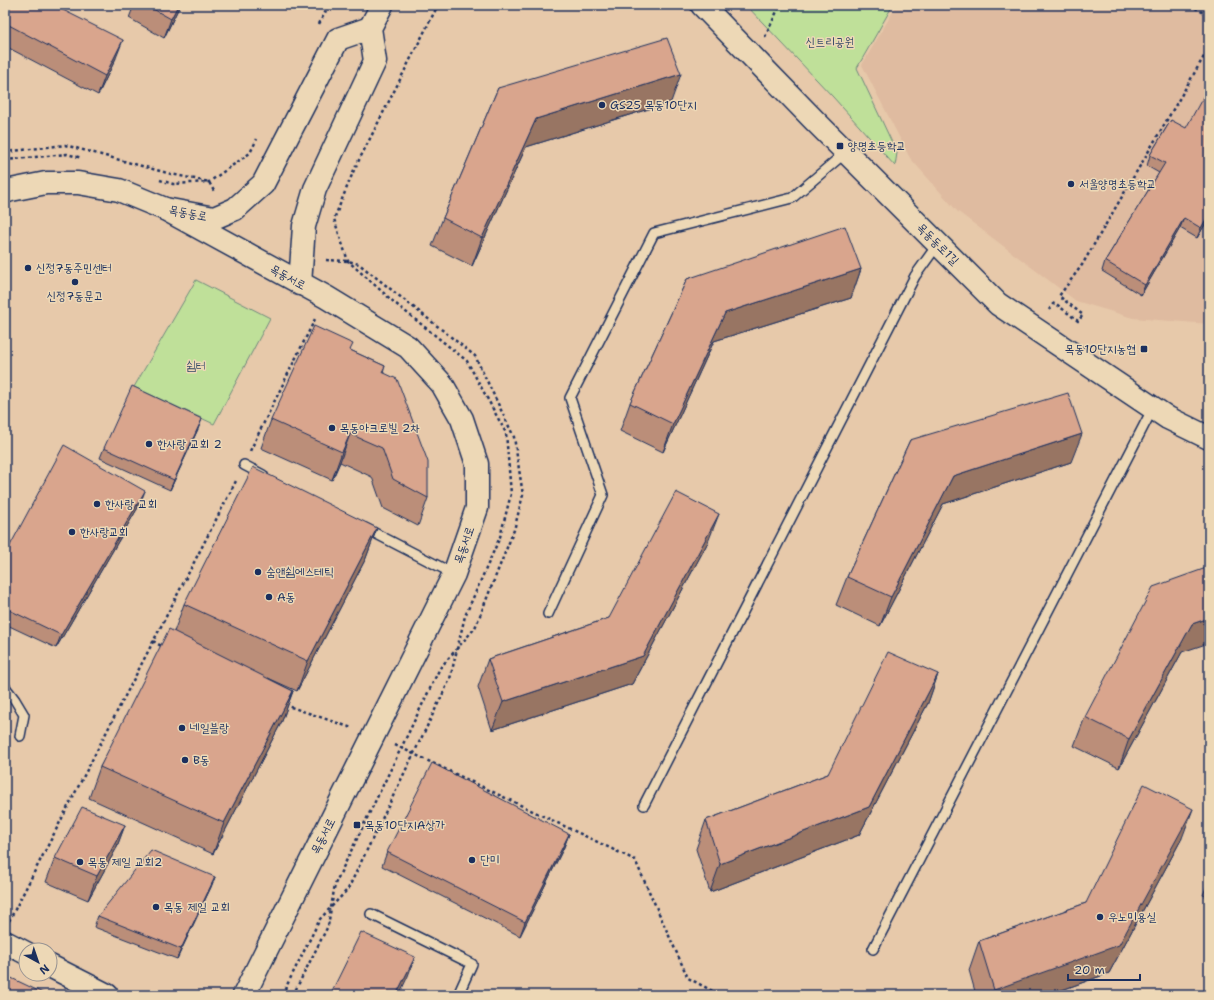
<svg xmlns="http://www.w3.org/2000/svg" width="1214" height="1000" font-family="'Shantell Sans','Poor Story',sans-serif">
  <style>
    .built { fill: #dfbba0 }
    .green { fill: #bfe099; stroke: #6d887c }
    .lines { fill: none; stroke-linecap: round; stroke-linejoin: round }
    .service-casing { stroke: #1b2f5e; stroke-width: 12 }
    .tertiary-casing { stroke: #1b2f5e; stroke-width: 25 }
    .secondary-casing { stroke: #1b2f5e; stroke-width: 25 }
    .path { stroke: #1b2f5e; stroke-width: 2.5; stroke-dasharray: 3 3; stroke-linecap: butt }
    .service { stroke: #edd8b6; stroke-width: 9 }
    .tertiary { stroke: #edd8b6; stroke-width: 22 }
    .secondary { stroke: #edd8b6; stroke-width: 22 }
    .wall { fill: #bb8e79; stroke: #1b2f5e }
    .shaded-wall { fill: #987463; stroke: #1b2f5e }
    .building { fill: #d9a58d; stroke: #1b2f5e }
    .poi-dot { fill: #1b2f5e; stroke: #edd8b6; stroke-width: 1.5 }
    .labels { text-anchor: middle; stroke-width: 3; stroke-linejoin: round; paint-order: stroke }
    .park-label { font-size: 12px; fill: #344a67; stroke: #edd8b6 }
    .poi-label { font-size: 12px; fill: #1b2f5e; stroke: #edd8b6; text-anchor: start }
    .street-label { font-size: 12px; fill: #1b2f5e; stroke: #edd8b6 }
  </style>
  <rect width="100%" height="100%" fill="#e7c9aa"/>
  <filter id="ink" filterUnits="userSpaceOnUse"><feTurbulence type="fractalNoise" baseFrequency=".025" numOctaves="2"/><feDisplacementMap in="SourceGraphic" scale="8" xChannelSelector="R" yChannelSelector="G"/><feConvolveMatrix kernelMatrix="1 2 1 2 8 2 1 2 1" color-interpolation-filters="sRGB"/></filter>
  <g filter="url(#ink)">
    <polygon class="built" points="897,5 1200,5 1209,10 1209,324 1133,318 1076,301 957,211 910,158 862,65"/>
    <g class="green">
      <polygon points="746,5 893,5 857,68 897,153 895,166 833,97"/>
      <polygon points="196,280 270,318 214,424 134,387"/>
    </g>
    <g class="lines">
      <defs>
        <g id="service">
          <polyline points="244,465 263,475"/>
          <polyline points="365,528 454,574"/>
          <polyline points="548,614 603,495 570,398 654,233 792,198 846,152"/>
          <polyline points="5,687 15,700 24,715 20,736"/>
          <polyline points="644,805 915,276 938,244"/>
          <polyline points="371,914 472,964 458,995"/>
          <polyline points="873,949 1153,408"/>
        </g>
        <g id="tertiary">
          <polyline points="702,5 815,121 998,304 1168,418 1209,438"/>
          <polyline points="5,942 26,953"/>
          <polyline points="50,966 107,995"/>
        </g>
        <g id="secondary">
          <polyline points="5,192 11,190 46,183 78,183 119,190 165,209 214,218 235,209 263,184 338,39 370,28"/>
          <polyline points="165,209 326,297 408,347 442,384 462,419 477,464 477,508 454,574 244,995"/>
          <polyline points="300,284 304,226 315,189 375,61 370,28 382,5"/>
        </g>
      </defs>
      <use href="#service" class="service-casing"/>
      <use href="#tertiary" class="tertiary-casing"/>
      <use href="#secondary" class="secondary-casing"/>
      <g class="path">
        <polyline points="1190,5 1209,16"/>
        <polyline points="319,24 329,5"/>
        <polyline points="765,37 780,5"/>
        <polyline points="5,152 65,145 171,174 209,182 215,193"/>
        <polyline points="5,160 67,154 82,158"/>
        <polyline points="160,180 173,184 209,182 250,153 257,139"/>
        <polyline points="1049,310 1053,304 1055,303 1078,321 1083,315 1059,296 1082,265 1209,48"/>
        <polyline points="250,451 316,317"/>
        <polyline points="153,641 163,647"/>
        <polyline points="285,705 352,728"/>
        <polyline points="395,745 635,860 688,978 720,995"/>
        <polyline points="9,921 237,479"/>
        <polyline points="282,995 320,919 348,889 450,679 465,616 500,537 511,494 506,433 467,361 396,304 348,261 334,219 354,170 438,5"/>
        <polyline points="293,995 328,926 335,884 440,668 475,628 514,530 523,495 514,437 475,356 359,264 348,261 324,260"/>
      </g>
      <use href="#service" class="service"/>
      <use href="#tertiary" class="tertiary"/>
      <use href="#secondary" class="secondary"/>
    </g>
    <g class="wall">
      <polygon points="5,5 116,58 98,95 5,46"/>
      <polygon points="134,5 180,5 164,38 129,18"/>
      <polygon points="498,88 671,102 526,147 472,266 432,246 443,218"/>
      <polygon points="1171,120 1209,218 1197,238 1180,228 1141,295 1102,271 1105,261 1159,173 1147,166 1150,155"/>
      <polygon points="861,269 851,298 714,341 663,452 620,431 630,403 687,279"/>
      <polygon points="350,350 385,366 383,373 428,498 418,526 383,508 372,477 340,462 332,480 261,448 271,420"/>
      <polygon points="202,419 198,429 170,490 100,458 104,448"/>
      <polygon points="910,440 1071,462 943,504 880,626 836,605 847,577"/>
      <polygon points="140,504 56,648 5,624 5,555"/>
      <polygon points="377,528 366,558 297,691 268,678 293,691 282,721 213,854 89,798 100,767 174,632 184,604"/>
      <polygon points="708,542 632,684 492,730 478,687 488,659 609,618"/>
      <polygon points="1182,652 1119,768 1074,746 1085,717"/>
      <polygon points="938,674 928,703 859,835 710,892 696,849 706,820 828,774"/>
      <polygon points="125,825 116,849 88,900 46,882 55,858"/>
      <polygon points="569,834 564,847 520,936 382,866 387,852"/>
      <polygon points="1182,838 1109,973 1048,995 976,995 969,970 979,941 1086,903"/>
      <polygon points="215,877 211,887 177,959 94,927 98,916"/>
      <polygon points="1209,880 1209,898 1203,895"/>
    </g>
    <g class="shaded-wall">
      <polygon points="178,5 180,5 164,38 171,19"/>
      <polygon points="123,40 116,58 98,95 105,76"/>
      <polygon points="681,74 671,102 526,147 472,266 482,238 536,119"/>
      <polygon points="1209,214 1209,218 1197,238 1201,228"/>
      <polygon points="1184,218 1180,228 1141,295 1145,285"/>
      <polygon points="861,269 851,298 714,341 663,452 673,424 725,313"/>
      <polygon points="202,419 198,429 170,490 174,480"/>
      <polygon points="350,434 340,462 332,480 342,452"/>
      <polygon points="1082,434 1071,462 943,504 880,626 891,597 953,476"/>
      <polygon points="145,491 140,504 56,648 61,635"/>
      <polygon points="719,514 708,542 632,684 492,730 503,702 643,656"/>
      <polygon points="377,528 366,558 297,691 308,661"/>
      <polygon points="1209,618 1209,643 1182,652 1119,768 1129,739 1192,624"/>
      <polygon points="938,674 928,703 859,835 710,892 720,864 869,807"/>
      <polygon points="293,691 282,721 213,854 224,823"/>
      <polygon points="1193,809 1182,838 1109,973 1048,995 992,995 994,990"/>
      <polygon points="125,825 116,849 88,900 97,876"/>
      <polygon points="569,834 564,847 520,936 525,922"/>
      <polygon points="215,877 211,887 177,959 181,949"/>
      <polygon points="415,957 408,976 399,995 396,995"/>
    </g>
    <g class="building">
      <polygon points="5,5 53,5 123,40 105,76 5,23"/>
      <polygon points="146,5 178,5 171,19"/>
      <polygon points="667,38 681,74 536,119 482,238 443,218 498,88"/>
      <polygon points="1209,86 1209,214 1201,228 1184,218 1145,285 1105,261 1165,163 1150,155 1171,120 1186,128"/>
      <polygon points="845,226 861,269 725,313 673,424 630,403 687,279"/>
      <polygon points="314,326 353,344 350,350 385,366 382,372 397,379 428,462 428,498 393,479 382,448 350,434 342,452 271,420"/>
      <polygon points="132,386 202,419 174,480 104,448"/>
      <polygon points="1068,393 1082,434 953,476 891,597 847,577 910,440"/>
      <polygon points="64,445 145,491 61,635 5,608 5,555"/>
      <polygon points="253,467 377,528 308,661 184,604"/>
      <polygon points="676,492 719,514 643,656 503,702 488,659 609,618"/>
      <polygon points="1209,567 1209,618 1192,624 1129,739 1085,717 1153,587"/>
      <polygon points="169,629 293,691 224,823 100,767"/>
      <polygon points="888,652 938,674 869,807 720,864 706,820 828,774"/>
      <polygon points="432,763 569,834 525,922 387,852"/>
      <polygon points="1144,784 1193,809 1119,945 994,990 979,941 1086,903"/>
      <polygon points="82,807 125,825 97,876 55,858"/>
      <polygon points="151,850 215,877 181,949 98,916"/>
      <polygon points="361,932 415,957 396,995 330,995"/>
      <polygon points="5,975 47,995 5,995"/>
    </g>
  </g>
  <g class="poi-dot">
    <circle cx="602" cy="105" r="4"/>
    <rect x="836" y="142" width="8" height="8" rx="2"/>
    <circle cx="1071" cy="184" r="4"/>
    <circle cx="28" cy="268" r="4"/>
    <circle cx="75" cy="282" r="4"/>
    <rect x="1140" y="345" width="8" height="8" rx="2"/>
    <circle cx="332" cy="428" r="4"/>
    <circle cx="149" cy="444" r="4"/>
    <circle cx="97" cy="504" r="4"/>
    <circle cx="72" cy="532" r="4"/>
    <circle cx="258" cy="572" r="4"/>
    <circle cx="269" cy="597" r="4"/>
    <circle cx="182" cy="728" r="4"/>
    <circle cx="185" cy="760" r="4"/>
    <rect x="353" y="821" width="8" height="8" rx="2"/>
    <circle cx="472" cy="860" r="4"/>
    <circle cx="80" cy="862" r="4"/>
    <circle cx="156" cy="907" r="4"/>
    <circle cx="1100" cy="917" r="4"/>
  </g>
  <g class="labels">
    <g class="park-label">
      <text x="830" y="46">신트리공원</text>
      <text x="196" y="370">쉼터</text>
    </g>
    <g class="poi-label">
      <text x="610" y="109">GS25 목동10단지</text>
      <text x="848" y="150">양명초등학교</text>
      <text x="1079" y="188">서울양명초등학교</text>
      <text x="36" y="272">신정7동주민센터</text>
      <text x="75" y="300" text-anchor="middle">신정7동문고</text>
      <text x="1136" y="353" text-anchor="end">목동10단지농협</text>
      <text x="340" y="432">목동아크로빌 2차</text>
      <text x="157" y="448">한사랑 교회 2</text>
      <text x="105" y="508">한사랑 교회</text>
      <text x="80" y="536">한사랑교회</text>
      <text x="266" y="576">숨앤쉼에스테틱</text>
      <text x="277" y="601">A동</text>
      <text x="190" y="732">네일블랑</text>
      <text x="193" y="764">B동</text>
      <text x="365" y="829">목동10단지A상가</text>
      <text x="480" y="864">단미</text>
      <text x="88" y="866">목동 제일 교회2</text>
      <text x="164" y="911">목동 제일 교회</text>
      <text x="1108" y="921">우노미용실</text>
    </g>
    <g class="street-label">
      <text transform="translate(188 213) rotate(11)" y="4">목동동로</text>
      <text transform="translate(938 244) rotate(45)" y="4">목동동로1길</text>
      <text transform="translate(288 277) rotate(29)" y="4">목동서로</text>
      <text transform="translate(464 545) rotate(-71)" y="4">목동서로</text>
      <text transform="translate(323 836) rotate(-63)" y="4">목동서로</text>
    </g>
  </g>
  <rect width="1214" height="1000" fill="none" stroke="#edd8b6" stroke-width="20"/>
  <rect x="10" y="10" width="1194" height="980" fill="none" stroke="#1b2f5e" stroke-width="1.5" filter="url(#ink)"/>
  <g transform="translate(38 962) rotate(140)"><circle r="19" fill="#edd8b6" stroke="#999493"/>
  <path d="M0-3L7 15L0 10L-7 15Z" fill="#1b2f5e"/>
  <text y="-6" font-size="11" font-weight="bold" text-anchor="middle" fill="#1b2f5e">N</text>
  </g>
  <path d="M1068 974v6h72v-6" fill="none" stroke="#1b2f5e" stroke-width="2"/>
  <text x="1074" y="974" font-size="12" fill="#1b2f5e" stroke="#edd8b6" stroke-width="3" paint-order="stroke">20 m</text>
</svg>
